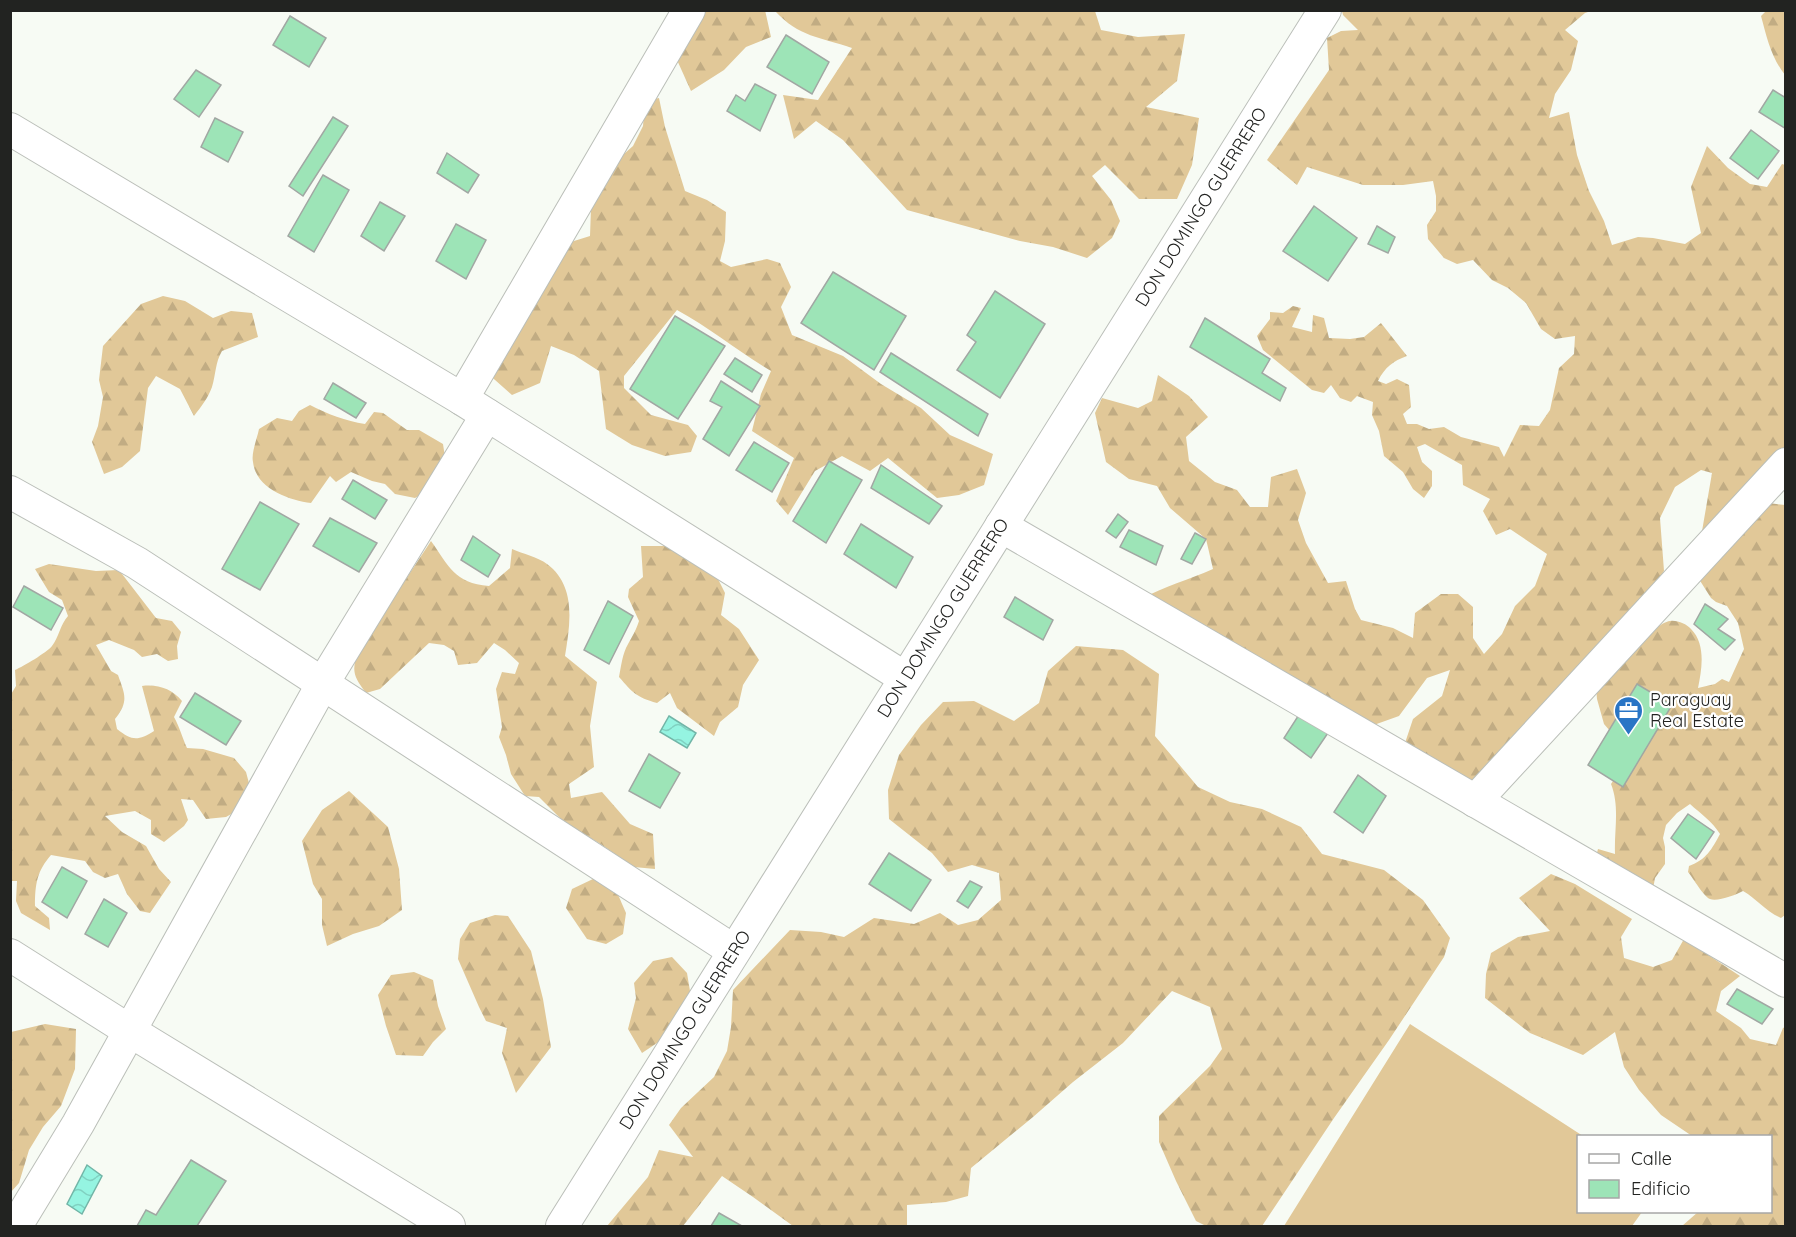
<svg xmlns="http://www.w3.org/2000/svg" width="1796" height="1237" font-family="Quicksand,sans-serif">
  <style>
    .grass { fill: #e1c898 }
    .forest { fill: url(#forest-firs) }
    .water { fill: url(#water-waves); stroke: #72b5a7; stroke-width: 1.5 }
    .building { fill: #9de4b7; stroke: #a1a7a3; stroke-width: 1.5 }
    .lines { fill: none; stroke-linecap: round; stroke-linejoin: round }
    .minor-casing { stroke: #bbbfb9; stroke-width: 34 }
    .minor { stroke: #fff; stroke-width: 32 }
    .labels { text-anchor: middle; stroke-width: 4.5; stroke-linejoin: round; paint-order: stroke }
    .street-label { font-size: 18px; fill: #222321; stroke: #fff }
    .poi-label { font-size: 18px; fill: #222321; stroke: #fff; text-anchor: start }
  </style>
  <defs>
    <pattern id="forest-firs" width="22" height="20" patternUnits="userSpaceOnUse" patternTransform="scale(1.5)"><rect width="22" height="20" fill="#e1c898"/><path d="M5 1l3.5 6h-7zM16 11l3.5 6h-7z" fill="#c1ac83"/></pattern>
    <pattern id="water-waves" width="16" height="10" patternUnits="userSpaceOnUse" patternTransform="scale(1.5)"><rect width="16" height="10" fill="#95f4e1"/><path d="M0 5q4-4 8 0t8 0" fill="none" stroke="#80d1c1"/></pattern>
  </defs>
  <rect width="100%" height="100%" fill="#f7fbf4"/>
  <polygon class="grass" points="1410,1024 1583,1136 1578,1136 1578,1212 1642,1212 1632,1226 1284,1226"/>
  <g class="forest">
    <polygon points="765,10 771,37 746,47 724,70 691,91 677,60 704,11"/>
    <path d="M775 11H1095L1101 30 1138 37 1185 34 1177 81 1146 107 1199 118 1192 165 1177 199H1139L1105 165 1092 176 1111 200 1120 221 1112 238 1087 258 1053 247 1020 241 907 210 843 140 816 121 794 139 783 95 818 100 852 48C820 37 799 37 775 11Z"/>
    <path d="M1342 11H1591L1585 13 1565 30 1578 41 1571 70 1555 94 1549 118 1569 112 1577 155 1589 191 1604 221 1612 245 1638 237 1653 238 1685 244 1701 233 1691 187 1707 146 1728 168 1750 184 1767 187 1782 164 1785 165V453L1701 537 1712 473 1701 470 1675 487 1660 518 1664 571 1636 612 1475 792 1403 749 1413 719 1442 696 1450 670 1427 678 1399 716 1371 726 1141 599C1165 586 1188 580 1213 569L1206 539 1170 508 1157 486 1129 479 1106 462 1095 413 1102 398 1138 408 1152 401 1158 375 1189 396 1208 417 1186 437 1189 461 1215 482 1237 490 1250 507H1268L1271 477 1297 469 1306 493 1298 520 1306 543 1328 583 1346 581 1355 609 1361 620 1393 628 1413 638 1415 613 1441 594H1458L1473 607V638L1484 654 1502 634 1515 606 1535 586 1547 554 1510 529 1496 535 1483 511 1490 499 1463 485 1462 465 1425 444 1417 447 1422 462 1432 471V486L1424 498 1413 489 1403 472 1384 456 1379 431 1372 415 1373 402 1357 396 1351 402 1340 398 1331 385 1324 393 1312 390 1263 350 1257 336 1270 319V312L1283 313 1293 306 1301 308 1292 327 1312 332 1313 315 1324 318 1329 338 1350 339 1364 337 1381 323 1407 356C1393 361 1385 367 1378 381L1386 384 1397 379 1409 385 1411 407 1403 414 1407 424H1417L1429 429 1444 427 1461 437 1499 447 1504 457 1520 425 1539 426 1550 410 1559 368 1574 354 1575 336 1555 339 1541 329 1526 303 1508 288 1492 280 1473 260 1457 264 1444 258 1428 239 1427 225 1436 211V196L1433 181 1403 185H1363L1307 167 1297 185 1267 160 1329 70 1327 38 1341 31 1358 30 1343 15Z"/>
    <path d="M1766 11H1785V75C1771 57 1767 38 1761 16Z"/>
    <path d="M659 98 665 127 685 191 707 200 726 212 725 241 720 261 731 267 767 259 780 263 791 287 781 307 792 335 843 356 881 384 921 408 950 435 993 454 984 485 959 495 937 498 888 458 870 471 842 456 815 471 788 515 776 501 794 458 752 431 761 394 771 371C739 352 710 328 677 310L624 376V388L651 415 688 425 697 436 691 452 665 456 632 445 606 429 599 371 574 355 551 346 540 383 512 395 486 372 558 246 590 236 591 208 616 161 633 146 643 126 645 101Z"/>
    <path d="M163 296 185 301 213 318 231 311 252 313 258 337 222 351C215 363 216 374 212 387 208 398 201 407 194 416L180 389 156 376 148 388 140 451 122 467 104 474 92 442 98 426 103 397 99 380 103 346 141 304Z"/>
    <path d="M310 405C327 414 346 421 365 424L374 412 383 413 407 430H419L443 444 446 464 425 492 415 498 395 494 385 484 372 481 351 472 336 482 330 476 311 503C289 500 256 489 253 462 251 453 257 439 259 429L277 418 292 421 299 411Z"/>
    <path d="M1761 502 1785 505V915L1781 918C1765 911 1757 899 1743 891 1736 895 1717 902 1710 899 1704 897 1693 878 1688 872L1689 866C1706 860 1712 849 1720 834 1712 821 1701 814 1690 804L1677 813 1666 825 1663 838 1665 847V864L1655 878 1653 889 1595 860 1598 849 1615 854C1614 830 1620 807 1611 784L1617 775 1610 731 1604 724 1597 699 1596 687C1610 673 1653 623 1670 621 1678 620 1686 624 1691 629 1706 644 1702 669 1698 688L1715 684 1722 679 1729 682 1744 649 1738 623 1727 606 1716 602 1711 598 1697 576Z"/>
    <path d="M431 541C449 566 454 583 489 586L510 568 512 549C523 554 538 557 547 564 577 586 570 625 565 656L597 682 590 726 594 767 569 784 571 798 602 792 630 824 653 834 655 869 634 867 599 843 566 824 539 797 525 796 511 774 506 755 499 737 502 727 496 689 502 672 515 674 519 663 505 650 494 643 477 663 458 665 454 651 444 645 429 643 380 689 366 693C353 676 351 670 359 650Z"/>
    <path d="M641 546H666L711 565 725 593 721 615 739 629 759 660 743 685 738 707 720 722 714 736 677 708 670 693 657 703C636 697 633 693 619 677 621 667 622 657 626 648 631 638 635 633 639 621L628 597 629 589 643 577Z"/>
    <path d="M49 564 96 571 119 570 156 618 172 621 181 632 177 646 178 659 168 661 157 654 142 657 134 650 109 640 96 645 111 671 118 675C125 695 129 701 115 719L117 729C132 741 138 741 154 731L142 686C158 684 172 689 182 701L174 717C180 728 182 737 187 748L203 749 234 758 246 772 250 787 247 805 226 817 206 819 193 800 181 799 188 820 184 826 164 842 151 834V820L135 811 105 816 122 832 146 846 159 869 171 882 150 913 140 911 127 894 118 874 105 878 93 872 85 861 51 855C37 871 35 884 35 906L49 918 50 930 21 913 16 901 17 881H11L10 696 16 686 15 670C24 666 46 653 52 646 59 637 60 625 68 616L62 600 49 592 35 569Z"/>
    <polygon points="1076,646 1123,650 1159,674 1155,736 1198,787 1230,802 1262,809 1301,827 1322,854 1384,870 1423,900 1450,938 1444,957 1389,1040 1334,1118 1262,1226 1206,1226 1196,1221 1176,1181 1159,1142 1159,1116 1210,1066 1222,1049 1210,1007 1172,991 1123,1043 1073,1082 1033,1117 971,1168 968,1196 946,1202 907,1205 907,1226 793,1226 753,1197 722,1176 683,1226 607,1226 648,1177 659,1150 693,1157 669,1125 681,1108 714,1077 727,1051 731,1027 733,990 790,930 821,932 844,937 874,918 914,924 940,913 958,925 978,920 1001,900 999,873 972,865 948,872 932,853 889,819 888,790 899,755 921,725 943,702 974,701 1014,721 1039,703 1048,671"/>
    <polygon points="349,791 388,827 399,869 402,910 379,926 353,934 327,946 322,925 322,899 313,884 302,841 322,810"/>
    <polygon points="1551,874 1575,884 1632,919 1621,937 1624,958 1653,967 1672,960 1684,939 1740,976 1721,991 1716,1011 1741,1028 1750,1039 1776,1045 1783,1028 1785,1027 1785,1226 1682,1226 1698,1212 1770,1212 1770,1136 1692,1136 1661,1115 1639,1090 1624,1067 1615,1032 1583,1055 1530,1033 1485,998 1486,974 1491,953 1518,937 1550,931 1519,898"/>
    <polygon points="593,879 616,890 626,913 623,934 606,944 587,939 566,908 572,889"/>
    <polygon points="495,915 508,916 531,951 543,999 551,1047 516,1093 502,1053 507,1028 486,1021 479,1007 458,959 460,939 470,923"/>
    <polygon points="672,957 687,973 691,997 660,1041 642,1053 628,1029 636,998 634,983 653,961"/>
    <polygon points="414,972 433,980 438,1006 446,1029 433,1042 423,1056 396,1055 386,1026 378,995 391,975"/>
    <polygon points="45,1024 76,1029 75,1069 61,1106 43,1127 29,1150 19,1183 11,1192 11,1032"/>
  </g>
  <g class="water">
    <polygon points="669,716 696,733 687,748 660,732"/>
    <polygon points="87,1165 102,1176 82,1214 67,1204"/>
  </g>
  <g class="building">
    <polygon points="290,16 326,38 309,67 273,45"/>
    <polygon points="786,35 829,62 812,94 767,67"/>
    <polygon points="196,70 221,85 199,117 174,99"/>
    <polygon points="755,84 776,95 760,131 727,111 736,95 745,101"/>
    <polygon points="1773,90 1786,98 1786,129 1759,112"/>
    <polygon points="333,117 348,126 303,196 289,186"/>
    <polygon points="215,118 243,132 228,162 201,147"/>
    <polygon points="1751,130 1779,151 1758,179 1730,158"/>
    <polygon points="447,153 479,175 468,193 437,173"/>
    <polygon points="323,175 349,190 314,252 288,236"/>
    <polygon points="380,202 405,216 384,251 361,236"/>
    <polygon points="1314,206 1357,238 1328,281 1283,251"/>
    <polygon points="456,224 486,240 466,279 436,261"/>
    <polygon points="1377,226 1395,237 1388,253 1368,244"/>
    <polygon points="833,272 906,316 874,370 801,323"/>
    <polygon points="995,291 1045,324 1000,398 957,370 976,342 967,335"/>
    <polygon points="675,316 725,346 678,419 630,389"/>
    <polygon points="1205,318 1270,359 1262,373 1286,388 1280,401 1190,347"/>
    <polygon points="891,353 988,414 978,436 880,372"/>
    <polygon points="735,358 762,375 752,392 724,374"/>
    <polygon points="721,381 760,406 729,456 703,439 722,407 710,401"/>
    <polygon points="333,383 366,403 356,418 324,399"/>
    <polygon points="754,442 789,463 772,492 736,470"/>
    <polygon points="829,461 862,480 826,543 793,521"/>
    <polygon points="881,465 942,506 929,524 871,488"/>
    <polygon points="353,480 387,500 375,519 342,499"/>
    <polygon points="260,502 299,524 260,590 222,569"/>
    <polygon points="1118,514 1128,522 1116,538 1106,531"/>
    <polygon points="330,518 377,543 359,572 313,546"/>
    <polygon points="861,524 913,557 896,588 844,554"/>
    <polygon points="1129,530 1163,546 1156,565 1120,547"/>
    <polygon points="1195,533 1206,539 1192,564 1181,559"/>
    <polygon points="473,536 500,555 488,577 461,560"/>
    <polygon points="24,586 63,608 51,630 13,607"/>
    <polygon points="1015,597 1053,620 1043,640 1004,617"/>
    <polygon points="608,601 633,616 609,664 584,650"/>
    <polygon points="1705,604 1728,619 1718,629 1735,640 1725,650 1694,624"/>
    <polygon points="1637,684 1672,705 1623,787 1588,765"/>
    <polygon points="195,693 241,721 226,745 180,717"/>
    <polygon points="1302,710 1332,727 1311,758 1284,738"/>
    <polygon points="649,754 680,773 660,808 629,791"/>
    <polygon points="1358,775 1386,796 1363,833 1334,812"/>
    <polygon points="1688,814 1714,832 1696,859 1671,838"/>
    <polygon points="889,853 931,880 911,911 869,884"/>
    <polygon points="62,867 87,881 67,918 42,902"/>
    <polygon points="970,881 982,887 968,908 957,901"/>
    <polygon points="104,899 127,913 108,947 85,934"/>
    <polygon points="1737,989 1773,1009 1762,1024 1727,1004"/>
    <polygon points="191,1160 226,1181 197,1226 137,1226 146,1210 156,1215"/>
    <polygon points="719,1213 742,1226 711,1226"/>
  </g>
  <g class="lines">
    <defs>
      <g id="minor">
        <polyline points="10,129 462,399 905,678"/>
        <polyline points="462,399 689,10"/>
        <polyline points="10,492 137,563 734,951"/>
        <polyline points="1001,526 1786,981"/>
        <polyline points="1475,801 1786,464"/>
        <polyline points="10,955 130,1031 449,1226"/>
        <polyline points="16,1226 78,1124 323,683 487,415"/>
        <polyline points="562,1226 1325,10"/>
      </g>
    </defs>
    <use href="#minor" class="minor-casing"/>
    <use href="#minor" class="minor"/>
  </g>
  <defs>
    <symbol id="office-pin" viewBox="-11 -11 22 30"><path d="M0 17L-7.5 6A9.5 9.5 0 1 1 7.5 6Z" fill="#2975c5" stroke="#fff"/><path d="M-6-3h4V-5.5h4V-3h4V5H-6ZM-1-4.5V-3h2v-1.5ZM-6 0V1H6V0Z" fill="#fff"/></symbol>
  </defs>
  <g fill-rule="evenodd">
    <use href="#office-pin" x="1612" y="694" width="33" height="45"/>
  </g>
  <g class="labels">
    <g class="street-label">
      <text transform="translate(1201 207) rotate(-58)" y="6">DON DOMINGO GUERRERO</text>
      <text transform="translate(943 618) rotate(-58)" y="6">DON DOMINGO GUERRERO</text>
      <text transform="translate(685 1030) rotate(-58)" y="6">DON DOMINGO GUERRERO</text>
    </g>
    <g class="poi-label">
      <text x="1650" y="706">Paraguay<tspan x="1650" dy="21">Real Estate</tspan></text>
    </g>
  </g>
  <rect width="1796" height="1237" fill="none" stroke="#222321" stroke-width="24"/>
  <rect x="1577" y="1135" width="195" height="78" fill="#ffffff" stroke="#a7a7a6" stroke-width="1.5"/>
  <rect x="1589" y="1154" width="30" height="9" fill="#ffffff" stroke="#a7a7a6" stroke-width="1.5"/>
  <text x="1631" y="1165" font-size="18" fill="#222321">Calle</text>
  <rect x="1589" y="1180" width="30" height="18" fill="#9de4b7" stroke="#a7a7a6" stroke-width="1.5"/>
  <text x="1631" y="1195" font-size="18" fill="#222321">Edificio</text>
</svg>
